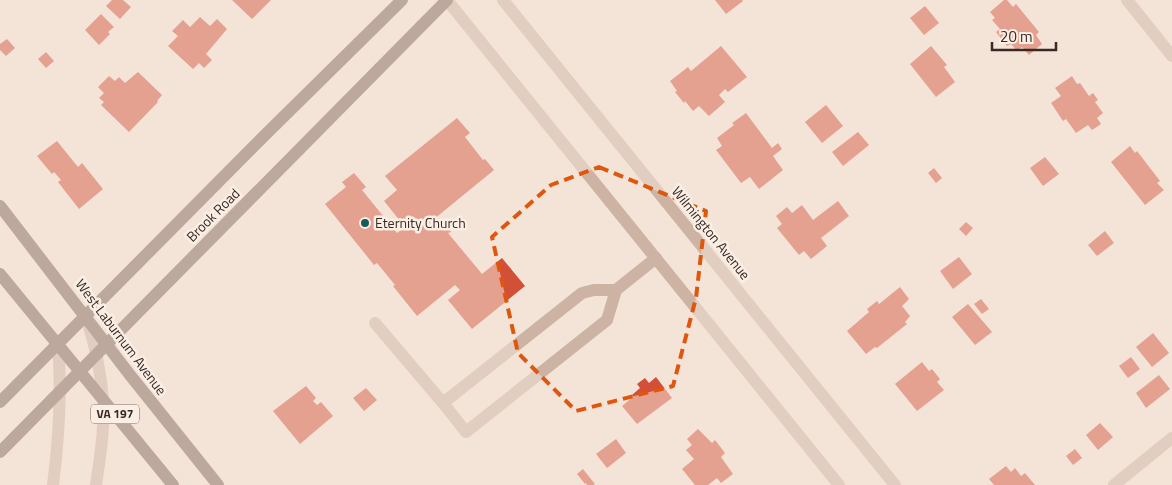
<svg xmlns="http://www.w3.org/2000/svg" width="1172" height="485" font-family="'Titillium Web',sans-serif">
  <style>
    .building { fill: #d25037 }
    .lines { fill: none; stroke-linecap: round; stroke-linejoin: round }
    .minor { stroke: #cdb3a3; stroke-width: 12 }
    .major { stroke: #7b5f55; stroke-width: 12 }
    .marked { fill: none; stroke: #df570d; stroke-width: 4; stroke-dasharray: 10 6; stroke-linejoin: round }
    .poi-dot { fill: #175c5b; stroke: #fbefe5; stroke-width: 2 }
    .labels { text-anchor: middle; stroke-width: 5; stroke-linejoin: round; paint-order: stroke }
    .shield { fill: #fbefe5; stroke: #72655f; stroke-width: 1 }
    .shield-label { font-size: 12px; font-weight: bold; fill: #372a26 }
    .street-label { font-size: 14px; fill: #372a26; stroke: #fbefe5 }
    .poi-label { font-size: 14px; fill: #372a26; stroke: #fbefe5; text-anchor: start }
  </style>
  <rect width="100%" height="100%" fill="#f4e4d8"/>
  <g class="building">
    <polygon points="112,0 123,0 131,7 120,19 106,6"/>
    <polygon points="232,0 271,0 252,19"/>
    <polygon points="715,0 742,0 743,1 726,14"/>
    <polygon points="1004,0 1007,0 1013,7 1016,4 1039,32 1036,35 1042,44 1029,55 1022,47 1017,51 1011,44 1007,46 996,32 1000,29 992,20 995,18 990,12"/>
    <polygon points="925,6 939,23 924,35 910,18"/>
    <polygon points="101,14 114,27 108,32 110,34 99,45 85,30"/>
    <polygon points="200,17 210,26 217,19 227,29 206,54 212,60 204,68 199,63 193,69 168,46 178,36 172,31 183,20 190,27"/>
    <polygon points="7,39 15,48 6,56 0,50 0,44"/>
    <polygon points="721,46 747,77 728,92 725,89 719,95 725,102 709,116 699,106 693,111 685,101 684,103 675,92 677,91 670,81 688,67 691,71"/>
    <polygon points="931,46 947,65 944,67 955,82 936,97 910,64"/>
    <polygon points="46,52 54,61 46,68 38,59"/>
    <polygon points="138,72 162,95 157,101 158,102 129,132 101,105 104,102 99,98 104,93 98,87 109,76 115,81 119,77 125,83"/>
    <polygon points="1072,76 1077,84 1080,83 1089,96 1093,93 1098,100 1095,102 1103,113 1097,118 1101,124 1092,130 1088,125 1076,133 1066,119 1063,121 1051,103 1061,96 1055,88"/>
    <polygon points="826,105 843,126 822,143 805,122"/>
    <polygon points="746,113 772,148 778,143 782,149 773,156 783,170 759,189 750,177 741,183 716,150 722,146 717,138 734,125 732,123"/>
    <polygon points="457,118 470,133 465,137 483,160 485,159 494,170 428,224 434,231 444,223 451,232 448,233 482,274 502,258 525,286 472,329 448,300 460,290 455,285 417,316 393,286 395,285 377,263 374,265 325,204 346,187 342,182 354,173 366,187 362,190 397,233 405,227 384,201 397,190 385,176"/>
    <polygon points="858,132 869,145 843,166 832,152"/>
    <polygon points="57,141 78,167 82,163 103,189 79,209 58,182 61,180 54,172 52,174 37,156"/>
    <polygon points="1130,146 1135,153 1137,151 1160,181 1157,183 1164,190 1145,205 1111,162"/>
    <polygon points="1045,157 1059,174 1043,186 1030,168"/>
    <polygon points="934,168 942,178 936,183 928,173"/>
    <polygon points="838,201 849,216 821,238 827,246 811,259 804,251 799,255 777,228 782,224 776,216 787,207 792,213 802,205 813,220"/>
    <polygon points="966,222 973,228 966,236 959,229"/>
    <polygon points="1105,231 1114,243 1097,256 1088,245"/>
    <polygon points="959,257 972,274 953,289 940,271"/>
    <polygon points="900,287 909,299 902,306 910,316 905,322 907,324 877,348 875,347 866,354 847,331 869,312 867,309 877,301 879,304"/>
    <polygon points="981,299 989,309 982,314 974,304"/>
    <polygon points="968,304 992,332 975,345 952,317"/>
    <polygon points="1153,333 1169,353 1152,367 1136,347"/>
    <polygon points="1131,357 1140,369 1128,378 1119,366"/>
    <polygon points="922,362 929,371 932,369 940,379 937,382 944,390 917,411 895,384"/>
    <polygon points="1159,375 1170,389 1146,408 1136,393"/>
    <polygon points="656,377 672,398 637,424 622,406 633,397 632,395 640,388 637,384 645,378 649,383"/>
    <polygon points="306,386 316,398 313,401 317,405 321,402 333,416 300,444 273,411"/>
    <polygon points="366,388 377,400 364,411 353,398"/>
    <polygon points="1100,423 1113,437 1098,450 1086,435"/>
    <polygon points="698,429 712,443 715,440 725,453 721,457 733,474 721,483 717,478 708,485 695,485 682,469 694,459 686,450 692,445 687,439"/>
    <polygon points="616,439 626,453 607,468 596,454"/>
    <polygon points="1075,449 1082,458 1073,465 1066,456"/>
    <polygon points="1006,466 1011,472 1015,468 1021,476 1025,473 1035,485 994,485 989,479"/>
    <polygon points="583,469 595,484 593,485 587,485 586,483 585,484 577,474"/>
  </g>
  <g class="lines">
    <g class="minor">
      <polyline points="447,0 839,485"/>
      <polyline points="503,0 895,485"/>
      <polyline points="1127,0 1172,56"/>
      <polyline points="616,290 607,320 466,432 443,403 582,293 594,290 616,290 656,258"/>
      <path d="M87 320C95 345 101 373 103 400 105 428 100 457 96 485"/>
      <polyline points="375,323 443,403"/>
      <path d="M53 485C59 438 62 392 58 344"/>
      <polyline points="1114,485 1172,438"/>
    </g>
    <g class="major">
      <polyline points="0,206 130,375 218,485"/>
      <polyline points="0,274 173,485"/>
      <polyline points="0,402 263,137 402,0"/>
      <polyline points="0,452 447,0"/>
    </g>
  </g>
  <path d="M0 0H1172V485H0ZM599 167 706 211 696 298 673 386 576 411 518 353 492 237 551 185Z" fill="#f4e4d8" fill-opacity=".55" fill-rule="evenodd"/>
  <path class="marked" d="M599 167 706 211 696 298 673 386 576 411 518 353 492 237 551 185Z"/>
  <circle class="poi-dot" cx="365" cy="223" r="5"/>
  <g class="labels">
    <rect class="shield" x="91" y="404.5" width="48" height="19" rx="4"/>
    <g class="shield-label">
      <text x="115" y="418">VA 197</text>
    </g>
    <g class="street-label">
      <text transform="translate(213 215) rotate(-45)" y="5">Brook Road</text>
      <text transform="translate(711 233) rotate(51)" y="5">Wilmington Avenue</text>
      <text transform="translate(121 337) rotate(53)" y="5">West Laburnum Avenue</text>
    </g>
    <g class="poi-label">
      <text x="375" y="228">Eternity Church</text>
    </g>
  </g>
  <path d="M992 42v8h64v-8" fill="none" stroke="#372a26" stroke-width="2.5"/>
  <text x="1000" y="42" font-size="15" fill="#372a26" stroke="#fbefe5" stroke-width="4" paint-order="stroke">20 m</text>
</svg>
